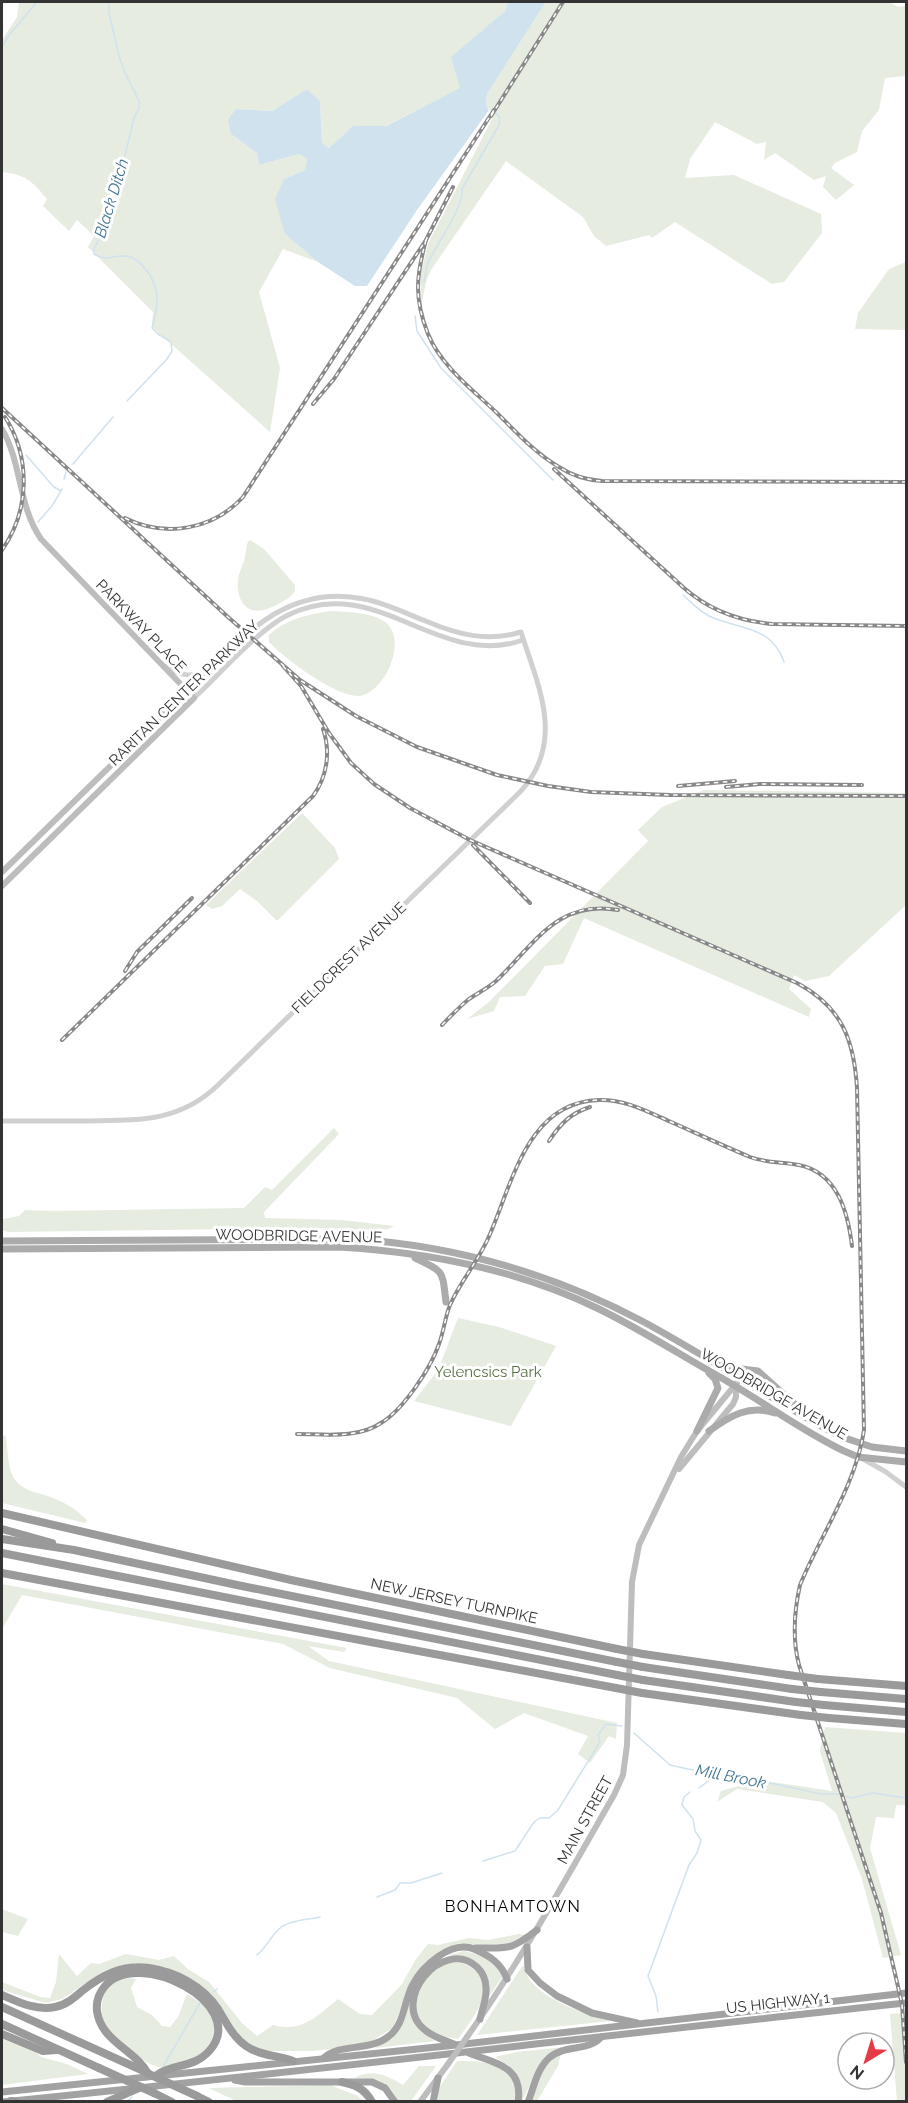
<svg xmlns="http://www.w3.org/2000/svg" width="908" height="2103" font-family="Raleway,sans-serif">
  <style>
    .green { fill: #e6ecdf }
    .water { fill: #cfe2ee }
    .lines { fill: none; stroke-linecap: round; stroke-linejoin: round }
    .stream { stroke: #cfe2ee; stroke-width: 1.5 }
    .tertiary { stroke: #d0d0d0; stroke-width: 5 }
    .secondary { stroke: #bdbdbd; stroke-width: 6 }
    .primary { stroke: #ababab; stroke-width: 7 }
    .trunk { stroke: #a2a2a2; stroke-width: 7 }
    .motorway { stroke: #9a9a9a; stroke-width: 8 }
    .rail-casing { stroke: #888; stroke-width: 4 }
    .rail { stroke: #fff; stroke-width: 1.5; stroke-dasharray: 4.5; stroke-linecap: butt }
    .secondary-bridge { stroke: #bdbdbd; stroke-width: 6 }
    .motorway-bridge { stroke: #9a9a9a; stroke-width: 8 }
    .labels { text-anchor: middle; stroke-width: 6; stroke-linejoin: round; paint-order: stroke }
    .street-label { font-size: 15px; fill: #333; stroke: #fff }
    .park-label { font-size: 15px; fill: #56703f; stroke: #fff }
    .water-label { font-size: 16px; font-style: italic; fill: #3f7597; stroke: #fff }
    .neighbourhood-label { font-size: 16px; letter-spacing: 1.5px; fill: #000; stroke: #fff }
  </style>
  <rect width="100%" height="100%" fill="#fff"/>
  <g class="green">
    <path d="M19 2H508L505 11 452 57 461 88 385 126H353L329 148 322 143 320 101 307 89 272 111 236 109 231 134 257 153 259 165 299 154 307 159 305 170 284 179 285 234 318 262 283 249 259 292 280 368 270 432 152 327 153 312 88 247 94 236 77 220 69 231 43 206 47 199C33 182 25 174 2 172V40L17 17Z"/>
    <polygon points="546,2 889,2 898,7 906,6 906,76 885,78 879,110 862,131 857,152 835,163 831,168 854,185 836,200 823,187 826,176 814,180 775,153 764,160 766,142 757,144 715,122 690,159 685,178 734,175 821,214 822,233 784,282 772,284 675,222 652,238 649,235 606,246 594,236 583,217 506,161 431,270 426,282 421,306 421,272 428,244 494,115 486,105 487,94"/>
    <polygon points="906,262 906,330 855,329 858,313 889,269"/>
    <path d="M250 540 264 549 295 585V591C290 599 280 603 272 607 249 618 236 603 238 580 239 572 243 565 245 557 247 550 245 544 250 540Z"/>
    <path d="M331 611C348 612 371 612 385 622 409 640 384 694 359 696 336 697 285 659 269 642V635C286 619 309 614 331 611Z"/>
    <polygon points="704,790 906,793 906,905 829,976 805,981 794,975 789,989 811,1009 809,1017 584,918 563,964 545,966 525,996 500,997 494,1011 467,1019 489,1002 648,841 638,830 662,807"/>
    <polygon points="302,813 335,848 339,859 278,920 276,920 257,901 240,889 222,906 212,909 206,905"/>
    <polygon points="334,1128 339,1134 264,1212 265,1218 342,1220 394,1226 388,1229 379,1230 310,1228 8,1232 2,1230 3,1219 19,1216 25,1210 52,1211 244,1208 265,1187 272,1190"/>
    <polygon points="458,1318 499,1327 556,1346 511,1426 414,1401 438,1370"/>
    <path d="M2 1435 6 1436C7 1447 8 1459 10 1469 17 1494 41 1491 60 1501 69 1505 79 1512 87 1520L85 1523 2 1503Z"/>
    <polygon points="2,1584 347,1648 344,1652 308,1646 329,1661 617,1723 616,1739 609,1736 590,1763 578,1754 588,1736 524,1713 495,1729 457,1698 330,1668 283,1644 22,1595 2,1629"/>
    <polygon points="825,1727 906,1733 906,1805 896,1805 894,1818 876,1817 870,1848 901,1955 883,1958 862,1879 836,1813 823,1802 737,1789 717,1802 721,1791 759,1780 832,1791 820,1751"/>
    <polygon points="2,1909 28,1919 18,1936 2,1932"/>
    <path d="M519 1934 525 1935 508 1944 450 1946 428 1961 413 1977 393 2028 365 2045 313 2051H270L250 2046 183 1976 165 1967 134 1963 104 1971 62 1999 46 2003 2 1990V1982L40 1997 50 1998 56 1982 59 1954 77 1976 91 1963 99 1964 126 1954 159 1960 174 1956 189 1970 209 1982 242 2023 257 2036 273 2025C302 2033 317 2016 338 1999L360 2014 372 2015 402 1984 416 1959 428 1944 438 1945 469 1938 488 1940Z"/>
    <path d="M464 1951C481 1955 494 1959 503 1976L488 1998C489 1969 479 1957 449 1955Z"/>
    <path d="M450 1962C462 1962 472 1965 479 1975 493 1996 470 2022 458 2039 402 2033 404 1981 450 1962Z"/>
    <path d="M523 1965C531 1998 581 2012 610 2021L477 2035Z"/>
    <path d="M129 1978 136 1979 131 1988 137 2007 152 2015 162 2026 170 2027 178 2017 187 1994C198 2001 209 2007 213 2020 221 2047 184 2073 159 2067 144 2063 127 2051 117 2040 100 2021 100 2015 104 1990L118 1980Z"/>
    <path d="M410 2000C413 2021 416 2031 435 2041L375 2048 389 2040Z"/>
    <polygon points="903,2013 906,2062 906,2101 897,2101 890,2014"/>
    <polygon points="2,2039 37,2053 41,2057 67,2064 88,2074 2,2085"/>
    <path d="M564 2047 541 2063 522 2101H520C522 2074 517 2070 495 2057L517 2052Z"/>
    <polygon points="561,2053 558,2066 537,2101 531,2102 545,2066"/>
    <path d="M457 2061C483 2060 524 2065 514 2101L435 2102 439 2088Z"/>
    <path d="M419 2066H436L411 2101H398C389 2082 375 2079 354 2078 371 2068 388 2075 403 2085Z"/>
    <polygon points="330,2085 358,2096 363,2101 236,2101 209,2088"/>
  </g>
  <polygon class="water" points="508,2 546,2 487,94 486,105 489,110 417,210 367,286 355,286 318,262 285,234 275,199 284,179 305,170 307,159 299,154 259,165 257,153 231,134 228,120 236,109 272,111 307,89 320,101 322,143 329,148 353,126 386,126 460,88 451,57 505,11"/>
  <g class="lines">
    <g class="stream">
      <path d="M109 2V13L119 56 125 73 139 101V108L134 118 124 160 115 176 103 231 94 249V254C107 262 112 255 126 256 140 257 153 277 156 290 159 302 155 316 152 328L158 334 171 342 172 351 167 359 127 401"/>
      <polyline points="2,47 9,35 37,2"/>
      <path d="M424 282C425 276 426 269 428 263 435 246 465 206 462 189L499 125 500 118 496 113"/>
      <polyline points="415,316 417,331 441,368 553,480"/>
      <polyline points="26,455 54,487 61,491"/>
      <polyline points="73,464 113,417"/>
      <polyline points="64,479 66,472"/>
      <polyline points="38,522 52,506 62,489"/>
      <path d="M683 595C691 602 699 611 709 616 739 630 772 625 784 662"/>
      <polyline points="634,1733 670,1765 715,1775 775,1784 821,1794 839,1794"/>
      <polyline points="699,1788 715,1776"/>
      <polyline points="845,1796 851,1798 873,1793 906,1798"/>
      <polyline points="483,1861 515,1851 534,1822 540,1818 549,1818 558,1810 600,1742 598,1735 606,1724 622,1726"/>
      <polyline points="377,1897 395,1890 400,1883 411,1883 442,1873"/>
      <path d="M257 1955C267 1947 271 1936 279 1929 288 1920 308 1920 320 1917"/>
      <polyline points="213,1992 217,1989"/>
      <polyline points="658,2012 656,1996 648,1976 689,1865 697,1853 701,1840 695,1831 693,1819 682,1805 684,1797 690,1792"/>
      <polyline points="164,2065 200,2003"/>
      <polyline points="127,2102 132,2097"/>
    </g>
    <g class="tertiary">
      <path d="M167 667C180 675 191 678 206 671"/>
      <path d="M194 698C220 674 256 632 286 616 375 570 437 670 523 640"/>
      <path d="M2 1121C30 1121 58 1121 86 1121 136 1120 178 1123 217 1086L521 791C566 741 538 686 521 632 488 642 459 635 428 622 407 614 386 603 364 599 284 582 238 642 187 691"/>
      <polyline points="863,1459 886,1472 906,1487"/>
    </g>
    <g class="secondary">
      <path d="M2 429C22 463 18 506 41 539L194 698 2 886"/>
      <polyline points="2,872 187,691"/>
      <polyline points="679,1469 733,1404 736,1397 736,1387"/>
      <path d="M467 2037C522 1959 567 1877 614 1795L623 1775 627 1745 632 1582 639 1545 681 1457 697 1431 740 1379"/>
      <polyline points="420,2102 448,2064"/>
    </g>
    <g class="primary">
      <path d="M2 1241 355 1239C456 1246 553 1274 642 1321 709 1357 772 1400 839 1436L872 1447 906 1451"/>
      <path d="M2 1249 338 1247C426 1252 519 1270 599 1309 640 1329 679 1354 718 1376 761 1400 800 1430 844 1451L858 1457 906 1462"/>
      <path d="M415 1258C445 1272 442 1270 446 1302"/>
      <polyline points="725,1367 758,1371 808,1416"/>
      <polyline points="697,1431 718,1388 715,1379 709,1373"/>
      <path d="M709 1431C730 1416 749 1404 775 1413"/>
    </g>
    <g class="trunk">
      <polyline points="527,1947 528,1970 540,1983 557,1996 592,2013 637,2023"/>
      <path d="M476 1948C508 1948 510 1951 537 1930"/>
      <path d="M454 2044C444 2040 433 2037 425 2030 389 2002 442 1936 477 1967 482 1972 486 1980 486 1988 487 1998 482 2009 480 2019"/>
      <path d="M469 2053C494 2063 524 2066 518 2102"/>
      <path d="M325 2057C341 2043 370 2052 389 2036 404 2025 404 2002 412 1986 422 1966 451 1940 474 1949 490 1956 501 1963 507 1979"/>
      <polyline points="235,2080 245,2082 372,2082 385,2088 395,2102"/>
      <polyline points="2,2092 456,2045 906,1993"/>
      <path d="M2 2102C304 2072 605 2035 906 2003"/>
      <polyline points="433,2102 438,2078"/>
      <path d="M528 2102C534 2087 537 2069 549 2058 564 2044 589 2052 601 2037"/>
    </g>
    <g class="motorway">
      <polyline points="2,1513 291,1580 617,1649"/>
      <polyline points="2,1529 52,1543"/>
      <polyline points="2,1539 74,1550 237,1585 617,1662"/>
      <polyline points="2,1553 617,1675"/>
      <polyline points="2,1573 616,1688"/>
      <polyline points="643,1654 788,1675"/>
      <polyline points="643,1667 792,1689"/>
      <polyline points="818,1679 906,1686"/>
      <polyline points="643,1680 796,1702"/>
      <polyline points="821,1692 906,1699"/>
      <polyline points="642,1693 801,1715"/>
      <polyline points="824,1705 906,1712"/>
      <polyline points="829,1718 906,1724"/>
      <path d="M2 1995C18 2002 36 2011 55 2007 66 2005 74 1998 82 1991 102 1975 123 1964 149 1968 176 1972 203 1986 218 2009 226 2022 233 2037 246 2046 260 2056 278 2055 293 2061"/>
      <polyline points="2,2007 148,2073"/>
      <polyline points="2,2024 99,2068"/>
      <polyline points="2,2034 43,2051 57,2050"/>
      <path d="M148 2074C136 2050 101 2042 97 2011 96 2002 99 1993 105 1986 138 1947 249 2004 210 2050 194 2069 173 2063 157 2075"/>
      <path d="M342 2082C356 2085 365 2089 372 2102"/>
      <polyline points="154,2093 172,2102"/>
      <polyline points="197,2096 209,2102"/>
      <polyline points="11,2101 16,2102"/>
      <polyline points="107,2102 141,2087"/>
    </g>
    <defs>
      <g id="rail">
        <polyline points="491,116 563,2"/>
        <path d="M426 240C416 277 414 298 428 334 441 366 473 390 497 413 516 432 535 453 559 467 571 475 587 480 602 481L906 482"/>
        <polyline points="313,404 334,379 426,240 453,187"/>
        <polyline points="2,408 228,617 300,680 356,716 417,747 497,775 548,786 591,792 670,795 906,796"/>
        <path d="M554 469 684 588C709 610 739 621 772 624L906 626"/>
        <path d="M125 518C165 538 213 530 243 497L494 110"/>
        <path d="M2 550C30 510 31 458 5 417"/>
        <path d="M283 666 301 686 329 733 351 763 374 784 410 808 470 840 797 983C842 1007 854 1040 857 1088L864 1430C856 1485 821 1534 800 1585 794 1612 792 1638 799 1665L881 1913 902 2004 906 2062"/>
        <polyline points="678,786 735,781"/>
        <polyline points="726,787 760,784 862,785"/>
        <polyline points="473,845 530,903"/>
        <polyline points="125,971 137,952 192,898"/>
        <path d="M442 1025C451 1016 459 1007 469 999 478 993 488 988 496 981 534 945 557 899 618 910"/>
        <path d="M62 1040 313 796C327 777 331 752 323 729"/>
        <path d="M549 1141C560 1124 571 1113 590 1107"/>
        <path d="M297 1434C325 1434 357 1439 381 1423 403 1410 431 1368 439 1344 444 1331 445 1317 450 1305 461 1280 480 1259 490 1234 513 1181 528 1102 599 1100 625 1099 648 1112 671 1122 698 1134 724 1146 750 1157 766 1163 783 1162 799 1165 838 1173 848 1213 852 1246"/>
      </g>
    </defs>
    <use href="#rail" class="rail-casing"/>
    <use href="#rail" class="rail"/>
    <polyline class="secondary-bridge" points="448,2064 467,2037"/>
    <g class="motorway-bridge">
      <polyline points="617,1649 643,1654"/>
      <polyline points="617,1662 643,1667"/>
      <polyline points="617,1675 643,1680"/>
      <polyline points="788,1675 818,1679"/>
      <polyline points="616,1688 642,1693"/>
      <polyline points="792,1689 821,1692"/>
      <polyline points="796,1702 824,1705"/>
      <polyline points="801,1715 829,1718"/>
      <polyline points="99,2068 154,2093"/>
      <polyline points="151,2075 197,2096"/>
    </g>
  </g>
  <g class="labels">
    <g class="street-label">
      <text transform="translate(141 626) rotate(46)" y="5">PARKWAY PLACE</text>
      <text transform="translate(184 693) rotate(-44)" y="5">RARITAN CENTER PARKWAY</text>
      <text transform="translate(349 958) rotate(-44)" y="5">FIELDCREST AVENUE</text>
      <text transform="translate(299 1236) rotate(1)" y="5">WOODBRIDGE AVENUE</text>
      <text transform="translate(774 1394) rotate(30)" y="5">WOODBRIDGE AVENUE</text>
      <text transform="translate(454 1601) rotate(12)" y="5">NEW JERSEY TURNPIKE</text>
      <text transform="translate(585 1820) rotate(-61)" y="5">MAIN STREET</text>
      <text transform="translate(778 2003) rotate(-6)" y="5">US HIGHWAY 1</text>
    </g>
    <g class="park-label">
      <text x="488" y="1377">Yelencsics Park</text>
    </g>
    <g class="water-label">
      <text transform="translate(111 198) rotate(-73)" y="6">Black Ditch</text>
      <text transform="translate(731 1776) rotate(11)" y="6">Mill Brook</text>
    </g>
    <g class="neighbourhood-label">
      <text x="513" y="1912">BONHAMTOWN</text>
    </g>
  </g>
  <rect width="908" height="2103" fill="none" stroke="#333333" stroke-width="6"/>
  <g transform="translate(866 2061) rotate(218)"><circle r="28" fill="#ffffff" stroke="#adadad" stroke-width="1.5"/>
  <path d="M0-4.5L10 22L0 15L-10 22Z" fill="#e63946"/>
  <text y="-9" font-size="16" font-weight="bold" text-anchor="middle" fill="#333333">N</text>
  </g>
</svg>
